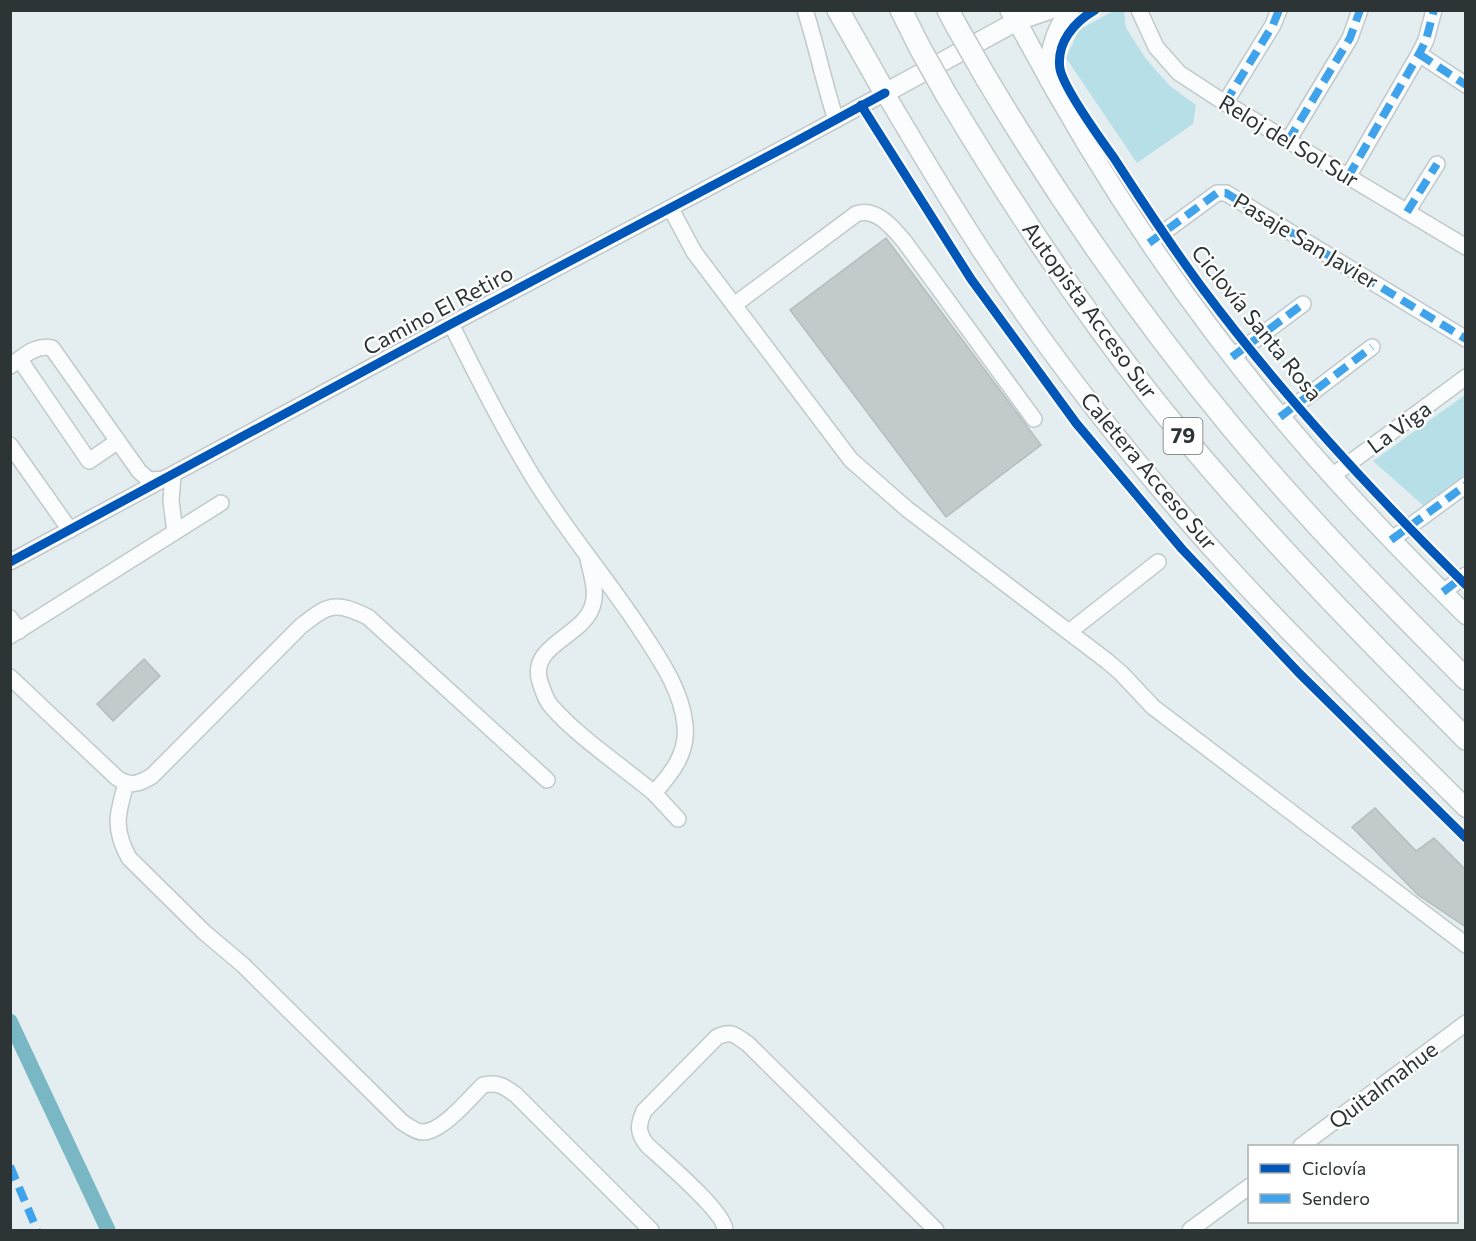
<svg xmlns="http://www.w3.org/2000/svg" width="1476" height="1241" font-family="Commissioner,sans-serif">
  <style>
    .green { fill: #b7dfe7 }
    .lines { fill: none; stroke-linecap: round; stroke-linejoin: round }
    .canal { stroke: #78b7c3; stroke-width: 15 }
    .building { fill: #c2cacc; stroke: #b5bcbe; stroke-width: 1.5 }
    .minor-casing { stroke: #c1c9cb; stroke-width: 18 }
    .major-casing { stroke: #c1c9cb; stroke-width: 21 }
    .highway-casing { stroke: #c1c9cb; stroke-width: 24 }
    .minor { stroke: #fbfcfd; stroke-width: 15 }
    .major { stroke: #fbfcfd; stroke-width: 18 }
    .highway { stroke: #fbfcfd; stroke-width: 21 }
    .highway-bridge-casing { stroke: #c1c9cb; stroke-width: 24; stroke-linecap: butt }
    .highway-bridge { stroke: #fbfcfd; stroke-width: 21 }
    .quiet { stroke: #3ea3eb; stroke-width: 8; stroke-dasharray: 15 8; stroke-linecap: butt }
    .cycleway-casing { stroke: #fff; stroke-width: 13 }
    .cycleway { stroke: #0057b8; stroke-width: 9 }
    .labels { text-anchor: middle; stroke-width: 4.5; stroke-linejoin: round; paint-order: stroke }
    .shield { fill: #fff; stroke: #6b7172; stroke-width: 1.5 }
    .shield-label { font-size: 21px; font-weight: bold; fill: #2c3435 }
    .street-label { font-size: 22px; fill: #2c3435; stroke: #fff }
  </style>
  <rect width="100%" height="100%" fill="#e4eef0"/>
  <g class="green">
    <polygon points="1115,10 1124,11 1126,28 1146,59 1170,86 1196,105 1193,124 1137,163 1066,58 1079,30"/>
    <polygon points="1465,395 1465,477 1425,507 1373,461"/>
  </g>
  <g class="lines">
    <polyline class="canal" points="10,1021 108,1230"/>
  </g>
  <g class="building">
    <polygon points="886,238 1041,445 946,517 790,310"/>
    <polygon points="144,659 160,676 113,721 97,704"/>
    <polygon points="1375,808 1416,851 1434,838 1466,870 1466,927 1418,895 1352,827"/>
  </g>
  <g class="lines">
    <defs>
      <g id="minor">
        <path d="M805 10C817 47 824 84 836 120"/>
        <polyline points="1139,10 1156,47 1179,73 1225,103 1466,247"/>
        <polyline points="1419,54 1466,85"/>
        <polyline points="1225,103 1273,25 1279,10"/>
        <polyline points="1288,141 1350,38 1360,10"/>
        <polyline points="1348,177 1419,54 1426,40 1434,10"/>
        <polyline points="671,209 694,252 851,460 907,509 1107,661 1121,673 1153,707 1466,945"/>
        <polyline points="1407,212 1437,164"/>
        <polyline points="1149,243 1213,196 1217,193 1226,193 1466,339"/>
        <path d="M734 305 856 214C876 207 892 227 904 241L1034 419"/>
        <path d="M451 324C477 376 503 428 533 477 567 533 611 583 646 638 663 664 682 693 685 725 688 753 672 773 654 793L678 819"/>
        <polyline points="1232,357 1303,304"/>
        <polyline points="20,360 89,461 118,441"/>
        <path d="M10 366C23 357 35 344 52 348L139 471 149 480 166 479"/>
        <polyline points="1280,417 1372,347"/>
        <polyline points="10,445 70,530"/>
        <polyline points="173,475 171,501 175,532"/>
        <polyline points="1332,476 1466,377"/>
        <polyline points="1391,540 1466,485"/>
        <path d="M588 559C591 573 597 590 593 604 585 637 528 644 540 682 543 691 546 701 552 707 578 737 623 767 654 793"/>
        <polyline points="10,562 451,324 793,143 885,93"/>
        <polyline points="1443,592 1466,575"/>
        <polyline points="10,618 19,631"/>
        <polyline points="1069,632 1158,562"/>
        <polyline points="10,636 221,503"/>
        <path d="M10 677 117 778C131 787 139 784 152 776L301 626C329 604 335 601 368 617L547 780"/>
        <path d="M126 784C117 814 113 829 129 858L204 932 243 965 402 1122C408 1126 416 1132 423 1132 442 1132 470 1098 483 1085 498 1082 504 1086 516 1095L651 1230"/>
        <polyline points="1301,1146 1466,1023"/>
        <path d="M725 1230C725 1212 662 1159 647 1145 637 1132 638 1125 644 1111L717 1037C732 1030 735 1035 748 1044L936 1230"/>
        <polyline points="1190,1230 1250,1186"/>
      </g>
      <g id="major">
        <path d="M1049 10 1017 21 885 93C918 149 951 205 987 259 1052 358 1127 453 1206 542 1288 634 1378 720 1466 808"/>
        <path d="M1017 21C1091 162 1178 294 1280 416 1338 486 1401 551 1466 615"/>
        <path d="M1049 80C1048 55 1054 31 1070 10"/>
      </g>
      <g id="highway">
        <polyline points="838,10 885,93"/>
        <polyline points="901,10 920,48"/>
        <polyline points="948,10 957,27"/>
        <polyline points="1011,10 1017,21"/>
        <path d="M985 76C1059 200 1141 318 1233 429 1306 517 1385 598 1466 679"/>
        <path d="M947 96C1010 201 1077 303 1153 399 1250 520 1357 629 1466 739"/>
      </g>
    </defs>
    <use href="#minor" class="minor-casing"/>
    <use href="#major" class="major-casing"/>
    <use href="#highway" class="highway-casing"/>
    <use href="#minor" class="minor"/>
    <use href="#major" class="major"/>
    <use href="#highway" class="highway"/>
    <defs>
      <g id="highway-bridge">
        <polyline points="957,27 985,76"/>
        <polyline points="920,48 947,96"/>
      </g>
    </defs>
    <use href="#highway-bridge" class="highway-bridge-casing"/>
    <use href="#highway-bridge" class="highway-bridge"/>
    <g class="quiet">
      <polyline points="1419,54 1466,85"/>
      <polyline points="1225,103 1273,25 1279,10"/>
      <polyline points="1288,141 1350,38 1360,10"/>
      <polyline points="1348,177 1419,54 1426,40 1434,10"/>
      <polyline points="1407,212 1437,164"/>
      <polyline points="1149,243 1213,196 1217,193 1226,193 1466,339"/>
      <polyline points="1232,357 1303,304"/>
      <polyline points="1280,417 1372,347"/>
      <polyline points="1391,540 1466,485"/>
      <polyline points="1443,592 1464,576"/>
      <polyline points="10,1166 37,1230"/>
    </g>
    <defs>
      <g id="cycleway">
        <path d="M1095 10C1074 22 1056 43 1060 69 1064 88 1101 140 1114 158 1143 203 1172 247 1203 289 1282 395 1372 492 1466 585"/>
        <polyline points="861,105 971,279 1076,423 1182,549 1299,673 1466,838"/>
        <polyline points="10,562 451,324 793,143 885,93"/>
      </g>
    </defs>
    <use href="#cycleway" class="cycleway-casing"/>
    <use href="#cycleway" class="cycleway"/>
  </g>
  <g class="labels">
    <rect class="shield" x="1163.5" y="418" width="39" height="36" rx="4.5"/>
    <g class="shield-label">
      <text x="1183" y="443">79</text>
    </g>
    <g class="street-label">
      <text transform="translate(1289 141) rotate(31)" y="8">Reloj del Sol Sur</text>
      <text transform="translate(1306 241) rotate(31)" y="8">Pasaje San Javier</text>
      <text transform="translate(438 310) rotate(-28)" y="8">Camino El Retiro</text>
      <text transform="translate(1090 310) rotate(54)" y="8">Autopista Acceso Sur</text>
      <text transform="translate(1257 323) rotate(51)" y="8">Ciclovía Santa Rosa</text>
      <text transform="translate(1399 427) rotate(-36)" y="8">La Viga</text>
      <text transform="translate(1149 471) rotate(50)" y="8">Caletera Acceso Sur</text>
      <text transform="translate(1383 1085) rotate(-37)" y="8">Quitalmahue</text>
    </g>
  </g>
  <rect width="1476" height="1241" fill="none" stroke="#2c3435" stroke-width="24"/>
  <rect x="1248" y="1145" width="210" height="78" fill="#ffffff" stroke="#abaeae" stroke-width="1.5"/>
  <rect x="1260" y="1164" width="30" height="9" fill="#0057b8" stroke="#abaeae" stroke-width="1.5"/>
  <text x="1302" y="1175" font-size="18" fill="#2c3435">Ciclovía</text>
  <rect x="1260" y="1194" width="30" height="9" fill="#3ea3eb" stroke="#abaeae" stroke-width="1.5"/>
  <text x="1302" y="1205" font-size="18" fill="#2c3435">Sendero</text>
</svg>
